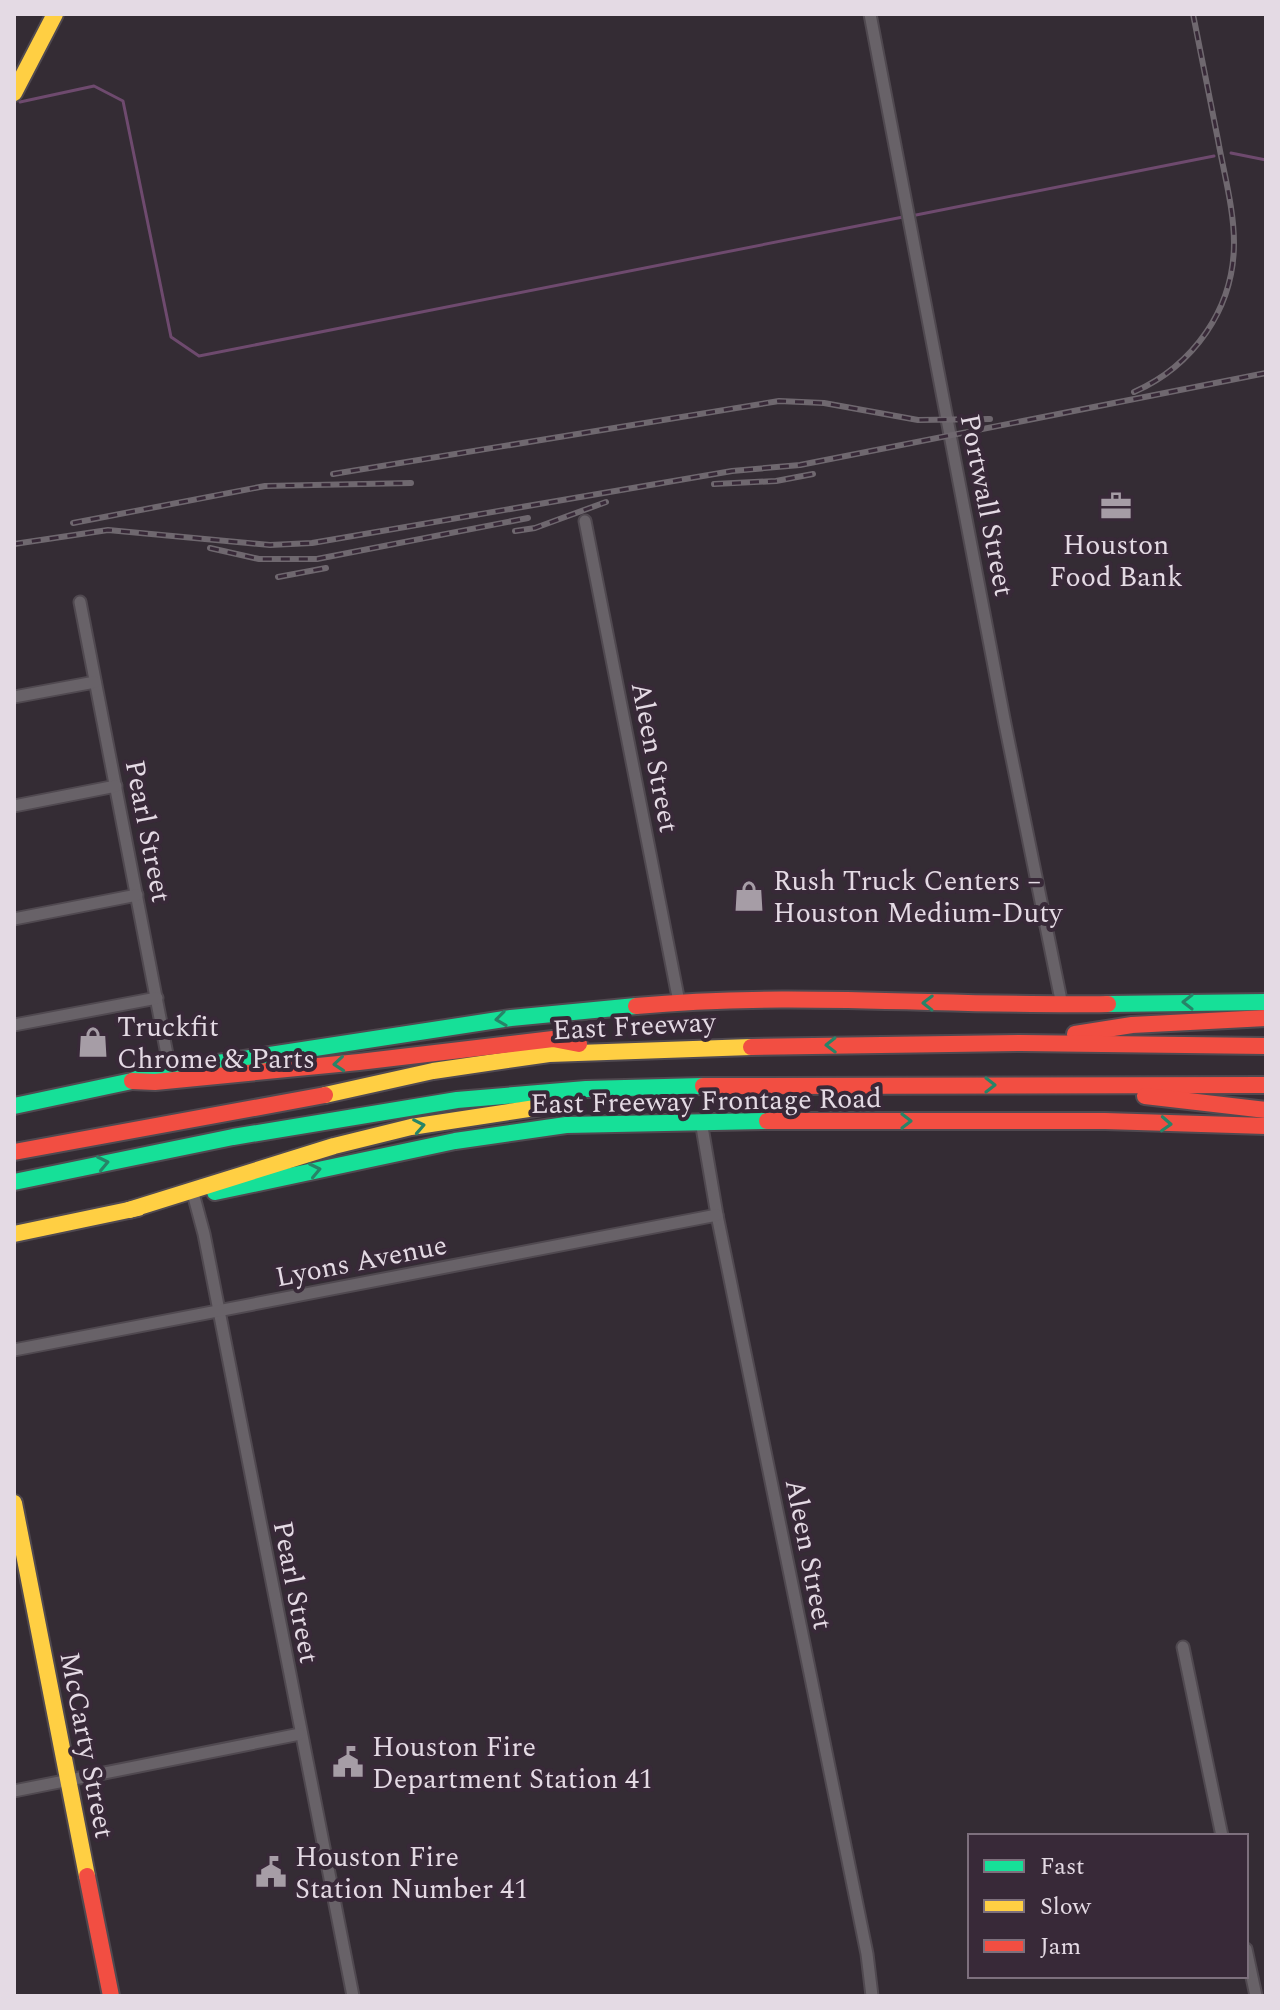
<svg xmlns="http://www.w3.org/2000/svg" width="1280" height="2010" font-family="Spectral,serif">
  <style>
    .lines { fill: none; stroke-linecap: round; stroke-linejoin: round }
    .stream { stroke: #6e4a6e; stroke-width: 3 }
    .street-casing { stroke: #504950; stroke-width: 15 }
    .fast-casing { stroke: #504950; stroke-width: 20 }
    .slow-casing { stroke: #504950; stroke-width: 20 }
    .jam-casing { stroke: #504950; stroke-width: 20 }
    .street { stroke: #686268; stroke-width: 11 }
    .fast { stroke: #16e098; stroke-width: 16 }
    .slow { stroke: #ffcf43; stroke-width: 16 }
    .jam { stroke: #f24e42; stroke-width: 16 }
    .rail-casing { stroke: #6f686f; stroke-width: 6 }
    .rail { stroke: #382938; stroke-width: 3; stroke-dasharray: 9; stroke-linecap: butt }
    .oneway { stroke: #278468 }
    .labels { text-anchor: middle; stroke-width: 8; stroke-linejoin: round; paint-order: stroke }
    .street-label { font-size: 28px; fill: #e4dae4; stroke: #382938 }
    .poi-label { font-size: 28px; fill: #e4dae4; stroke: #382938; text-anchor: start }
  </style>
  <rect width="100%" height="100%" fill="#342c34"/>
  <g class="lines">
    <g class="stream">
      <polyline points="20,102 94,86 123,101 171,337 199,356 903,217"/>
      <polyline points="1231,153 1266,160"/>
      <polyline points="911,216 1214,156"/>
    </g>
    <defs>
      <g id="street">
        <polyline points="870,14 1005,724 1062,1005"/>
        <polyline points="585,521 679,1002"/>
        <polyline points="80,602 170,1070"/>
        <polyline points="14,697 95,682"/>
        <polyline points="14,806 116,786"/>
        <polyline points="14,919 137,895"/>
        <polyline points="14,1025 157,998"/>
        <polyline points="701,1121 717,1215 867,1954 872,1996"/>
        <polyline points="194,1197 204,1234 353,1996"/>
        <polyline points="14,1350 717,1215"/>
        <polyline points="1183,1647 1222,1836"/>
        <polyline points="14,1791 300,1734"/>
        <polyline points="1246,1949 1256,1996"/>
      </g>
      <g id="fast">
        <polyline points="1108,1004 1266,1002"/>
        <polyline points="14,1106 132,1081 152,1073 511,1018 636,1006"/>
        <polyline points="14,1182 233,1137 457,1100 586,1089 703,1086"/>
        <polyline points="215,1192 455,1141 566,1125 767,1121"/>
      </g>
      <g id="slow">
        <polyline points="14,93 55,14"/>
        <polyline points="325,1095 433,1071 549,1054 751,1047"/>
        <polyline points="129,1210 334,1146 411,1127 555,1105"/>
        <polyline points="14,1234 138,1208"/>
        <polyline points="14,1503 87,1876"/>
      </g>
      <g id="jam">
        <path d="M636 1006C792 991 951 1007 1108 1004"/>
        <polyline points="1075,1034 1132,1025 1266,1018"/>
        <polyline points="751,1047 1021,1043 1266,1046"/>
        <polyline points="132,1081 155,1082 359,1062 553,1039 579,1044"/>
        <polyline points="703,1086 1266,1085"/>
        <polyline points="1145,1096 1266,1110"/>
        <polyline points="767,1121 1105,1121 1266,1126"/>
        <polyline points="14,1152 325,1095"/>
        <polyline points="87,1876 111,1996"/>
      </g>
    </defs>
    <use href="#street" class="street-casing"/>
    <use href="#fast" class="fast-casing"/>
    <use href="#slow" class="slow-casing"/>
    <use href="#jam" class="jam-casing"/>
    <use href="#street" class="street"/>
    <use href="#fast" class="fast"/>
    <use href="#slow" class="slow"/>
    <use href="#jam" class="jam"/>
    <defs>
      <g id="rail">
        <path d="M1134 392C1193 366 1234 309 1234 243 1234 209 1224 174 1218 140 1210 98 1201 56 1193 14"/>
        <polyline points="333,474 779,401 824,403 918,420 990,419"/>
        <polyline points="714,484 776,481 813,474"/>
        <polyline points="73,523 265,486 411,483"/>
        <polyline points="515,531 535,528 606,502"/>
        <polyline points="14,544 108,530 270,545 312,543 732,471 800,465 1266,373"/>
        <polyline points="210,548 259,559 317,559 528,518"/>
        <polyline points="278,577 326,568"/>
      </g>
    </defs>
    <use href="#rail" class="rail-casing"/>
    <use href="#rail" class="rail"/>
  </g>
  <defs><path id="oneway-chevron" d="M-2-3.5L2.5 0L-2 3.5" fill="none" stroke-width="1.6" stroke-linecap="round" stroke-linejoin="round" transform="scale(2)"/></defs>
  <g class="oneway">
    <use href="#oneway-chevron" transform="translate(1188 1002) rotate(-180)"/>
    <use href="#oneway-chevron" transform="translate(928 1003) rotate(-179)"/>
    <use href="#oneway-chevron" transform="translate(501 1019) rotate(172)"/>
    <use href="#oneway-chevron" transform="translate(831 1045) rotate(179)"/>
    <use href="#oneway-chevron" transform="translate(339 1064) rotate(175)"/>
    <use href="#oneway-chevron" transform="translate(990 1085)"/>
    <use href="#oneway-chevron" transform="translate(906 1121)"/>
    <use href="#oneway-chevron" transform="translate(1166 1124) rotate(3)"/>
    <use href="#oneway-chevron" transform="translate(419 1126) rotate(-11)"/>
    <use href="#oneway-chevron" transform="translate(103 1163) rotate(-12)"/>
    <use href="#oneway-chevron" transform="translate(315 1170) rotate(-12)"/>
  </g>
  <defs>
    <symbol id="office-bare" viewBox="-9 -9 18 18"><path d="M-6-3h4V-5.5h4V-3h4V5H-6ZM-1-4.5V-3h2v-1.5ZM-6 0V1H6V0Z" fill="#a69da6" stroke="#382938" stroke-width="2.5" paint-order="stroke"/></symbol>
    <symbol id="shop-bare" viewBox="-9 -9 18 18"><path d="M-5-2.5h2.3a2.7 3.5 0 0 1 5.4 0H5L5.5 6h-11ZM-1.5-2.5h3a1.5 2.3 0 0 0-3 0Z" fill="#a69da6" stroke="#382938" stroke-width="2.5" paint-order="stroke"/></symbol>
    <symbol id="civic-bare" viewBox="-9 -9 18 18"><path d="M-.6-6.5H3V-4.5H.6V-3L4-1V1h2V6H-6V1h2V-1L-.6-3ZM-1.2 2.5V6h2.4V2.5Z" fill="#a69da6" stroke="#382938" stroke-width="2.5" paint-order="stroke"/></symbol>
  </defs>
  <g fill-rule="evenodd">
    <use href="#office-bare" x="1094" y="484" width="44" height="44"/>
    <use href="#shop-bare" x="727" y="874" width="44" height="44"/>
    <use href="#shop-bare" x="71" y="1020" width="44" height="44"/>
    <use href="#civic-bare" x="326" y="1740" width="44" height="44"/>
    <use href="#civic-bare" x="249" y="1850" width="44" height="44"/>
  </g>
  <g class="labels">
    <g class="street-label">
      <text transform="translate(988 505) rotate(79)" y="10">Portwall Street</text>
      <text transform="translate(656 757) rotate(79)" y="10">Aleen Street</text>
      <text transform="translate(149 831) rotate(79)" y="10">Pearl Street</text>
      <text transform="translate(634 1025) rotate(-3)" y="10">East Freeway</text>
      <text transform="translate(706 1100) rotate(-1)" y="10">East Freeway Frontage Road</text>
      <text transform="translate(361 1260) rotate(-11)" y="10">Lyons Avenue</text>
      <text transform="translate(810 1554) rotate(79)" y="10">Aleen Street</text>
      <text transform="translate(297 1592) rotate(79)" y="10">Pearl Street</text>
      <text transform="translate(88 1745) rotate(79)" y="10">McCarty Street</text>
    </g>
    <g class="poi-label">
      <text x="1116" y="554" text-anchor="middle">Houston<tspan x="1116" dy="32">Food Bank</tspan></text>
      <text x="773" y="890">Rush Truck Centers –<tspan x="773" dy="32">Houston Medium-Duty</tspan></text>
      <text x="117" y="1036">Truckfit<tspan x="117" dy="32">Chrome &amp; Parts</tspan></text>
      <text x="372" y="1756">Houston Fire<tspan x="372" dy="32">Department Station 41</tspan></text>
      <text x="295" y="1866">Houston Fire<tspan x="295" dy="32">Station Number 41</tspan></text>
    </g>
  </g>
  <rect width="1280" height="2010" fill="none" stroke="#e4dae4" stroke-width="32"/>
  <rect x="968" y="1834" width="280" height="144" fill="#382938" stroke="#7d707d" stroke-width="2"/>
  <rect x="984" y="1860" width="40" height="12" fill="#16e098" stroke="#7d707d" stroke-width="2"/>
  <text x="1040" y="1874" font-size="24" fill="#e4dae4">Fast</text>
  <rect x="984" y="1900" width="40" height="12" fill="#ffcf43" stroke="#7d707d" stroke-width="2"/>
  <text x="1040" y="1914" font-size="24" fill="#e4dae4">Slow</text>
  <rect x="984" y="1940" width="40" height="12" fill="#f24e42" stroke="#7d707d" stroke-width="2"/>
  <text x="1040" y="1954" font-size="24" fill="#e4dae4">Jam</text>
</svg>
